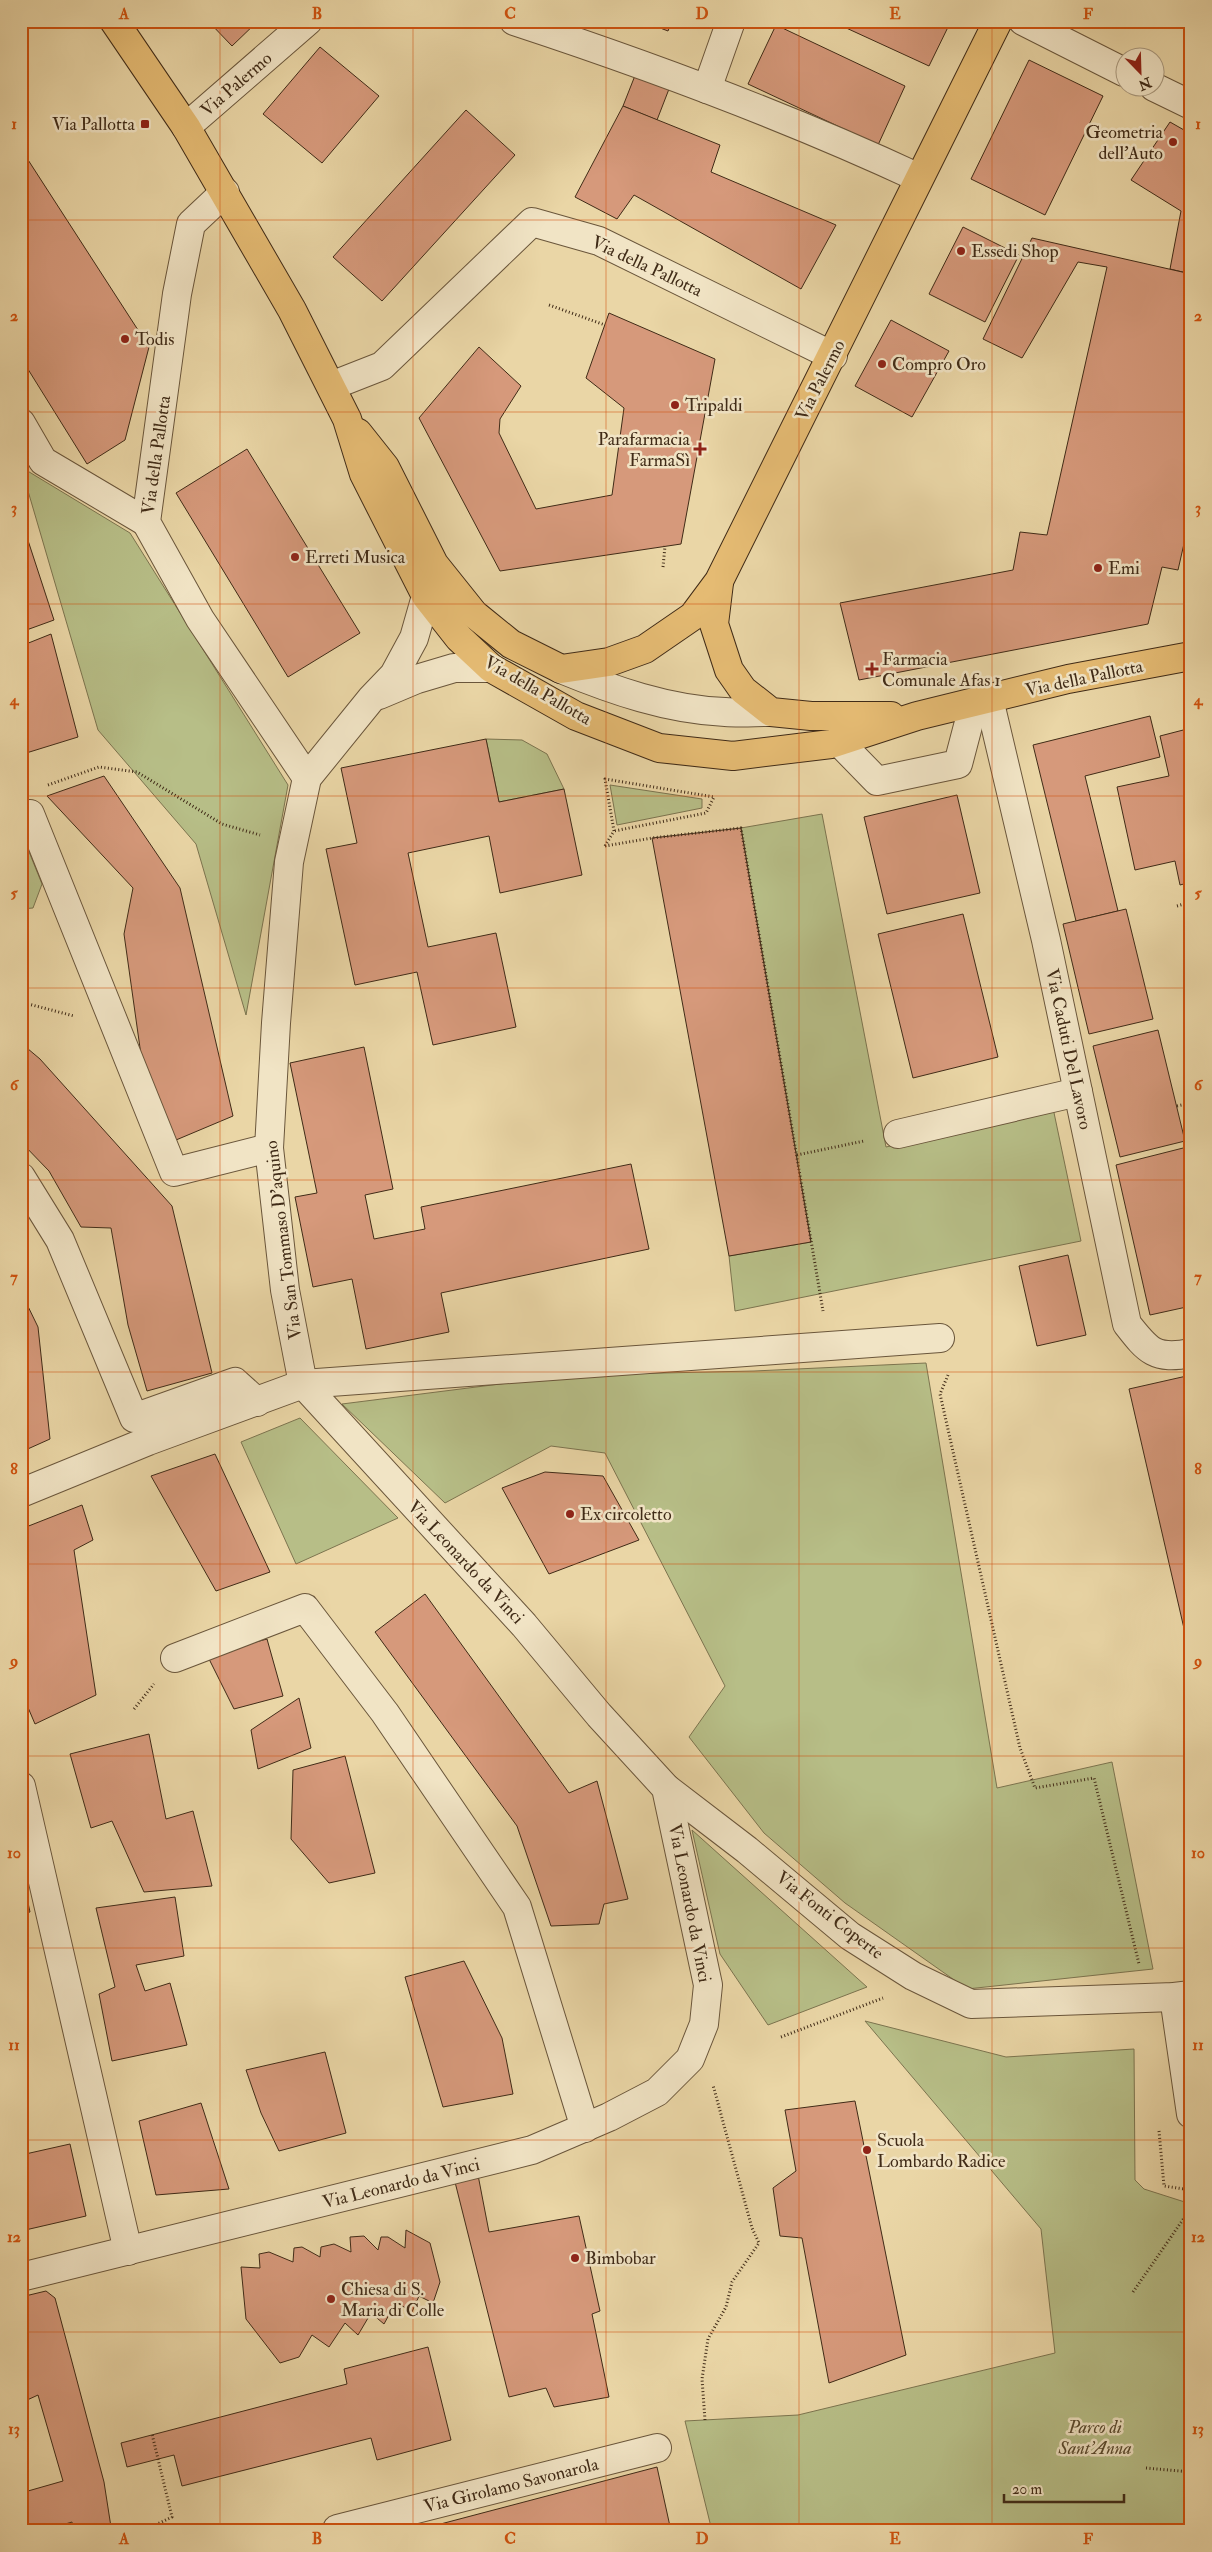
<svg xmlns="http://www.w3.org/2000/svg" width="1212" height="2552" font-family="'IM FELL Double Pica',serif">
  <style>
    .green { fill: #b7be87; stroke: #7c744f }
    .building { fill: #d6997b; stroke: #402b17 }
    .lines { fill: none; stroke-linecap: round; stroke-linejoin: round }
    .minor-casing { stroke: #6a563b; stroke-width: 30 }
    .major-casing { stroke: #402b17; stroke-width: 30 }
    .path { stroke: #402b17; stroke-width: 3; stroke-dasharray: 1 2.5; stroke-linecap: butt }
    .minor { stroke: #f1e4c5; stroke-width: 28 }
    .major { stroke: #e5bb73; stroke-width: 28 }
    .grid { fill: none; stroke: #cf520e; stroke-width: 1; stroke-opacity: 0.55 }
    .poi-dot { fill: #8f2418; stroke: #f1e4c5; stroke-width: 2 }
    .labels { text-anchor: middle; stroke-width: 5; stroke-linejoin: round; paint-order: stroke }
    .street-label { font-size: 18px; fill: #402b17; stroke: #f1e4c5 }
    .poi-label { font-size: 18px; fill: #402b17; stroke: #f1e4c5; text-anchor: start }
    .park-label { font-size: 18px; font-style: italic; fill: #58482d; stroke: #f1e4c5 }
    .neatline { fill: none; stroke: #cf520e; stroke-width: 2 }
    .grid-label { font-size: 16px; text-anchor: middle; font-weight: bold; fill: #cf520e }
  </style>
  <rect width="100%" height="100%" fill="#ead6a6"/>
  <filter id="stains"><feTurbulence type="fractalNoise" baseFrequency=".004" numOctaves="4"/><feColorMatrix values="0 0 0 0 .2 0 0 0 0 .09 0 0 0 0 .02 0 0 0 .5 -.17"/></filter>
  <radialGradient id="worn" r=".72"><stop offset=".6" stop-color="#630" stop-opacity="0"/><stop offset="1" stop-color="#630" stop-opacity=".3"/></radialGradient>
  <g class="green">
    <polygon points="21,467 130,533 288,785 246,1015 196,844 98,730"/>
    <polygon points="486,739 522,740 547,754 564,789 499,802"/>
    <polygon points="610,785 702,799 702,808 617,825"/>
    <polygon points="822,814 886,1147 1053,1108 1081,1241 735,1311 729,1256 811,1242 741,828"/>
    <polygon points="21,832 42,884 33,908 21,909"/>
    <polygon points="926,1363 997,1788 1112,1762 1153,1969 967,1989 845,1903 764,1833 689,1737 725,1686 605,1453 551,1446 445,1503 342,1404 571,1375 754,1371"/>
    <polygon points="300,1418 398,1518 296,1564 241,1442"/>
    <polygon points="692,1830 867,1987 768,2025 720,1954"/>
    <polygon points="865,2021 1006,2057 1134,2049 1135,2180 1144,2189 1191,2204 1191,2531 712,2531 685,2421 798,2415 1055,2353 1041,2229"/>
  </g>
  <g class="building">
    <polygon points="208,21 258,21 232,46"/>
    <polygon points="642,21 672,21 668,31"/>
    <polygon points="831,21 951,21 929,66"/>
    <polygon points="776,25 905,86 878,145 748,84"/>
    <polygon points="320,47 379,96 322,163 263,114"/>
    <polygon points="1029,60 1103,96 1045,215 971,179"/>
    <polygon points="636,73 669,89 657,120 623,106"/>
    <polygon points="623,106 720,145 711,172 836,225 801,289 634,195 617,219 575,197"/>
    <polygon points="466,110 515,155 382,301 333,257"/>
    <polygon points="1170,122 1191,134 1191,274 1170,269 1181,211 1131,180"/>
    <polygon points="21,149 149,347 125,440 87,464 21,358"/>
    <polygon points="963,227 1019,255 985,322 929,294"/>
    <polygon points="1032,238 1191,274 1191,513 1178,570 1162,567 1148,624 859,680 840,603 1013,570 1020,532 1047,535 1107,267 1078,262 1022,358 983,339"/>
    <polygon points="609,313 715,359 681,544 500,571 419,418 479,347 521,386 500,419 499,433 536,509 612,495 624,408 586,378"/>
    <polygon points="891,320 949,351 912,417 855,386"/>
    <polygon points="247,449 360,633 288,677 176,493"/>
    <polygon points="21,519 54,620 21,632"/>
    <polygon points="51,634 78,737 23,754 21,646"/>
    <polygon points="1150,716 1160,757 1085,776 1118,911 1076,921 1033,745"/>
    <polygon points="1191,728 1191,882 1180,885 1175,861 1135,870 1117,787 1169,776 1160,736"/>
    <polygon points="486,739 499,802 564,789 582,875 500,893 489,836 408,853 428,947 496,933 516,1027 433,1045 417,972 355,985 326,849 357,843 341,768"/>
    <polygon points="104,776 180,888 233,1116 176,1140 141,1055 124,934 133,888 47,796"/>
    <polygon points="957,795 980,893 887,914 864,817"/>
    <polygon points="741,828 811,1242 729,1256 652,838"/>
    <polygon points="1126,909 1153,1019 1089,1034 1063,924"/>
    <polygon points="963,914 998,1057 913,1078 878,934"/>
    <polygon points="1158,1030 1185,1141 1120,1157 1093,1046"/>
    <polygon points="21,1043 40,1059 172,1206 212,1373 147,1391 128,1325 111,1228 81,1227 49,1171 21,1142"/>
    <polygon points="364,1047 393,1189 365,1195 374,1239 425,1229 421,1207 631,1164 649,1249 441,1293 449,1332 366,1349 352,1279 313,1287 295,1197 317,1193 290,1063"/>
    <polygon points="1191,1146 1191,1306 1150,1315 1116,1165"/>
    <polygon points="1068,1255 1086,1335 1037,1346 1019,1266"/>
    <polygon points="21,1292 38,1327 50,1439 21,1452"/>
    <polygon points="1191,1375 1191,1659 1129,1389"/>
    <polygon points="215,1454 270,1572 216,1591 151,1476"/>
    <polygon points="545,1472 603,1476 639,1540 549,1574 502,1488"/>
    <polygon points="82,1505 93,1540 74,1550 96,1695 35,1724 21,1691 21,1529"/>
    <polygon points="425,1594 569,1793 597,1781 628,1899 604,1904 599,1924 551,1926 517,1826 375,1632"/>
    <polygon points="267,1639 283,1696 234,1709 207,1655"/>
    <polygon points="299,1698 311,1748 258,1769 251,1730"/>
    <polygon points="149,1734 166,1819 193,1811 212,1886 144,1892 112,1821 91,1828 70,1754"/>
    <polygon points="345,1756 375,1873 329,1883 291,1839 293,1770"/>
    <polygon points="21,1870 30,1912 21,1914"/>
    <polygon points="175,1897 184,1956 136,1965 145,1991 170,1983 187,2045 112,2061 99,1994 115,1987 96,1908"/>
    <polygon points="464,1961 502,2038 513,2094 443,2107 405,1977"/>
    <polygon points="325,2052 346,2133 279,2151 261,2113 246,2070"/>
    <polygon points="855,2101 906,2355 829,2383 802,2238 780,2236 773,2188 796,2171 785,2110"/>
    <polygon points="201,2103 229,2189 156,2195 139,2121"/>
    <polygon points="70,2144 86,2216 21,2231 21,2155"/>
    <polygon points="478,2175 489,2232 579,2216 600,2311 592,2314 609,2397 554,2407 546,2388 509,2397 455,2182"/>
    <polygon points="406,2230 430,2243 440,2282 433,2303 419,2296 412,2312 396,2302 384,2324 371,2313 358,2335 345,2323 329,2347 312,2335 299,2357 280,2363 246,2319 241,2267 260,2268 259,2254 269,2252 293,2262 294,2248 302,2247 320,2257 321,2247 334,2244 351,2252 350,2237 364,2236 378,2250 381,2237 388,2237 405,2248"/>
    <polygon points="46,2291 55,2298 104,2482 111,2527 100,2531 73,2531 72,2522 42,2531 21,2531 21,2493 63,2481 38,2395 25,2401 21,2388 21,2297"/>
    <polygon points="428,2347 451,2440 377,2460 371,2438 182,2486 174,2455 127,2467 121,2443 347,2384 344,2369"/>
    <polygon points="657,2467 671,2531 414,2531"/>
  </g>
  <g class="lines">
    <defs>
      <g id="minor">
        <path d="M514 21C651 66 788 117 919 178"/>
        <polyline points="1023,21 1124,72"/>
        <polyline points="1154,87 1191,105"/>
        <polyline points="707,89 731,21"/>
        <polyline points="186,127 308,21"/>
        <polyline points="225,192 191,224 177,294 146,522 200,619 307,778"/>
        <polyline points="331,386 382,366 532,222 599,241 833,356"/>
        <polyline points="21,423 43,461 146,522"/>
        <path d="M561 669C612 690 669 710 725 712 740 713 755 712 771 712"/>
        <polyline points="379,695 417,679 454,668 491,668"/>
        <path d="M989 699 1046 940 1127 1324C1148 1351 1155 1360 1191 1353"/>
        <polyline points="839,742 877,781 958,764 974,703"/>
        <polyline points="30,814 174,1172 269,1148"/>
        <polyline points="898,1134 1078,1092"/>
        <polyline points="21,1177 60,1240 134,1418 235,1382 257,1402"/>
        <polyline points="303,1384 285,1290 269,1148 276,1023 289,862 307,778 371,699 394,675 414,638 426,596"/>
        <polyline points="21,1493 148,1441 303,1384 940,1338"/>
        <polyline points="175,1658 305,1608 385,1713 517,1907 585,2128"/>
        <polyline points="21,1786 128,2251"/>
        <polyline points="666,1788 747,1850 850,1936 913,1976 971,2004 1174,1997 1191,1995"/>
        <polyline points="1174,1997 1191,2114"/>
        <polyline points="21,2277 532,2150 609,2117 657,2092 690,2059 704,2024 708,1985 666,1788 599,1715 524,1625 303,1384"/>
        <polyline points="337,2531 337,2529 657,2448"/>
      </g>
      <g id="major">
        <polyline points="114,21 186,127 292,310 347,419 364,474 426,596 459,638 491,668 576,716 659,748 733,756 831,744 917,716 1068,679 1191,656"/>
        <polyline points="358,433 385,467 434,564 474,614 511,644 561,669 609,662 645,649 693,616 719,581 998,21"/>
        <polyline points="719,583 714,624 729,670 743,690 771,712 811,716 891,716"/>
      </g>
    </defs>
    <use href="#minor" class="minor-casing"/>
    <use href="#major" class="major-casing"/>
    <g class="path">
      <polyline points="549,305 605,325"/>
      <polyline points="663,567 665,546"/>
      <polyline points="48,785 99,767 137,772 222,824 260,835"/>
      <polyline points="605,846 652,838 741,828 823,1311"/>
      <polyline points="605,846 614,831 605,779 714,797 706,813 614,831"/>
      <polyline points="1177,906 1191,902"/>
      <polyline points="21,1002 74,1016"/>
      <polyline points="1177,1106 1191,1103"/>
      <polyline points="797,1155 864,1141"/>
      <polyline points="948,1375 940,1394 1020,1748 1035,1788 1094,1778 1139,1964"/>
      <polyline points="134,1709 154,1684"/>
      <polyline points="781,2037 883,1998"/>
      <polyline points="1159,2131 1164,2186 1191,2190"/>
      <polyline points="1133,2292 1191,2208"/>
      <polyline points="705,2420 702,2379 708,2339 726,2307 732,2282 759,2243 752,2228 713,2085"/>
      <polyline points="1146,2468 1191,2472"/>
      <polyline points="143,2531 172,2517 152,2434"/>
    </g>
    <use href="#minor" class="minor"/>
    <use href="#major" class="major"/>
  </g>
  <path class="grid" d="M220 21V2531M413 21V2531M606 21V2531M799 21V2531M992 21V2531M21 220H1191M21 412H1191M21 604H1191M21 796H1191M21 988H1191M21 1180H1191M21 1372H1191M21 1564H1191M21 1756H1191M21 1948H1191M21 2140H1191M21 2332H1191"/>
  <g class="poi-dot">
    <rect x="140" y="119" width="10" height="10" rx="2.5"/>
    <circle cx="1173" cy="142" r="5"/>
    <circle cx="961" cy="251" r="5"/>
    <circle cx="125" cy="339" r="5"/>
    <circle cx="882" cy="364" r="5"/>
    <circle cx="675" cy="405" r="5"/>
    <path d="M697.5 441.5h5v5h5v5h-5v5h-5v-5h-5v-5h5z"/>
    <circle cx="295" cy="557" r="5"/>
    <circle cx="1098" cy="568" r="5"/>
    <path d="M869.5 661.5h5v5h5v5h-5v5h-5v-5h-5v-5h5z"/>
    <circle cx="570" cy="1514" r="5"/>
    <circle cx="867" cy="2150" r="5"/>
    <circle cx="575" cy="2258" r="5"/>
    <circle cx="331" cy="2299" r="5"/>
  </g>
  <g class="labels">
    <g class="street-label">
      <text transform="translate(236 84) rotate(-41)" y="6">Via Palermo</text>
      <text transform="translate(647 266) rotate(25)" y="6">Via della Pallotta</text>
      <text transform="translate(820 380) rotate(-63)" y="6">Via Palermo</text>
      <text transform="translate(156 455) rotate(-82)" y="6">Via della Pallotta</text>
      <text transform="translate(1084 678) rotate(-12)" y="6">Via della Pallotta</text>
      <text transform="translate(538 690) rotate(30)" y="6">Via della Pallotta</text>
      <text transform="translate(1069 1049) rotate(78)" y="6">Via Caduti Del Lavoro</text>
      <text transform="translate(283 1240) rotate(-97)" y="6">Via San Tommaso D'aquino</text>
      <text transform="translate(466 1562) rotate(47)" y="6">Via Leonardo da Vinci</text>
      <text transform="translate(690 1903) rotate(79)" y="6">Via Leonardo da Vinci</text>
      <text transform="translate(830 1915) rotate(38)" y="6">Via Fonti Coperte</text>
      <text transform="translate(401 2183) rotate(-14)" y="6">Via Leonardo da Vinci</text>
      <text transform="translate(511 2485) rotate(-14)" y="6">Via Girolamo Savonarola</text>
    </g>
    <g class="poi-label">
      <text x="135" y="130" text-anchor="end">Via Pallotta</text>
      <text x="1163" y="138" text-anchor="end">Geometria<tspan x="1163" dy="21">dell'Auto</tspan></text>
      <text x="971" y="257">Essedi Shop</text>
      <text x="135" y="345">Todis</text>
      <text x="892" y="370">Compro Oro</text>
      <text x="685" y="411">Tripaldi</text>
      <text x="690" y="445" text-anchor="end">Parafarmacia<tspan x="690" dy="21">FarmaSì</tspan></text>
      <text x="305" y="563">Erreti Musica</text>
      <text x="1108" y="574">Emi</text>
      <text x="882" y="665">Farmacia<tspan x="882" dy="21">Comunale Afas 1</tspan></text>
      <text x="580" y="1520">Ex circoletto</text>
      <text x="877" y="2146">Scuola<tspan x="877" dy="21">Lombardo Radice</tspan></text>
      <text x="585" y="2264">Bimbobar</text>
      <text x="341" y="2295">Chiesa di S.<tspan x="341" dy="21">Maria di Colle</tspan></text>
    </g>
    <g class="park-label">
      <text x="1095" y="2433">Parco di<tspan x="1095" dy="21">Sant'Anna</tspan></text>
    </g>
  </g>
  <rect width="1212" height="2552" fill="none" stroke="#ead6a6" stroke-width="55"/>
  <g transform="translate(1140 72) rotate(157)"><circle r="24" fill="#f1e4c5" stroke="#aa9a7f"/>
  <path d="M0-4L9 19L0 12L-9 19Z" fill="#8f2418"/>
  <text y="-8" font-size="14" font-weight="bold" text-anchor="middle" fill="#402b17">N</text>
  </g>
  <path d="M1004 2494v8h120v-8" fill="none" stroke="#402b17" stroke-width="2.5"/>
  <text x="1012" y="2494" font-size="15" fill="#402b17" stroke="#f1e4c5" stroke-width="4" paint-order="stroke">20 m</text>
  <rect x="28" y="28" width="1156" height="2496" class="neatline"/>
  <g class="grid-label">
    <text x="124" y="19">A</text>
    <text x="317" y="19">B</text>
    <text x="510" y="19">C</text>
    <text x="702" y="19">D</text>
    <text x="895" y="19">E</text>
    <text x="1088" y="19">F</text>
    <text x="14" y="129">1</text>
    <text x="1198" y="129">1</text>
    <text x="14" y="321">2</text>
    <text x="1198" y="321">2</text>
    <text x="14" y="513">3</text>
    <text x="1198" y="513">3</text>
    <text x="14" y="705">4</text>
    <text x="1198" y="705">4</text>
    <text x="14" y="898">5</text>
    <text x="1198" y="898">5</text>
    <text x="14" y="1090">6</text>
    <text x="1198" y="1090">6</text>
    <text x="14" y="1282">7</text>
    <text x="1198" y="1282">7</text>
    <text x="14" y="1474">8</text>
    <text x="1198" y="1474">8</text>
    <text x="14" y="1666">9</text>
    <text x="1198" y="1666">9</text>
    <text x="14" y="1858">10</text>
    <text x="1198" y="1858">10</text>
    <text x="14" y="2050">11</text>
    <text x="1198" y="2050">11</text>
    <text x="14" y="2242">12</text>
    <text x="1198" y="2242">12</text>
    <text x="14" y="2434">13</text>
    <text x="1198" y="2434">13</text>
    <text x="124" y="2544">A</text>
    <text x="317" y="2544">B</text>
    <text x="510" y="2544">C</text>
    <text x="702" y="2544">D</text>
    <text x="895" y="2544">E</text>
    <text x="1088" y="2544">F</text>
  </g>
  <rect width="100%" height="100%" filter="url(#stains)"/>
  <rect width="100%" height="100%" fill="url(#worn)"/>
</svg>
